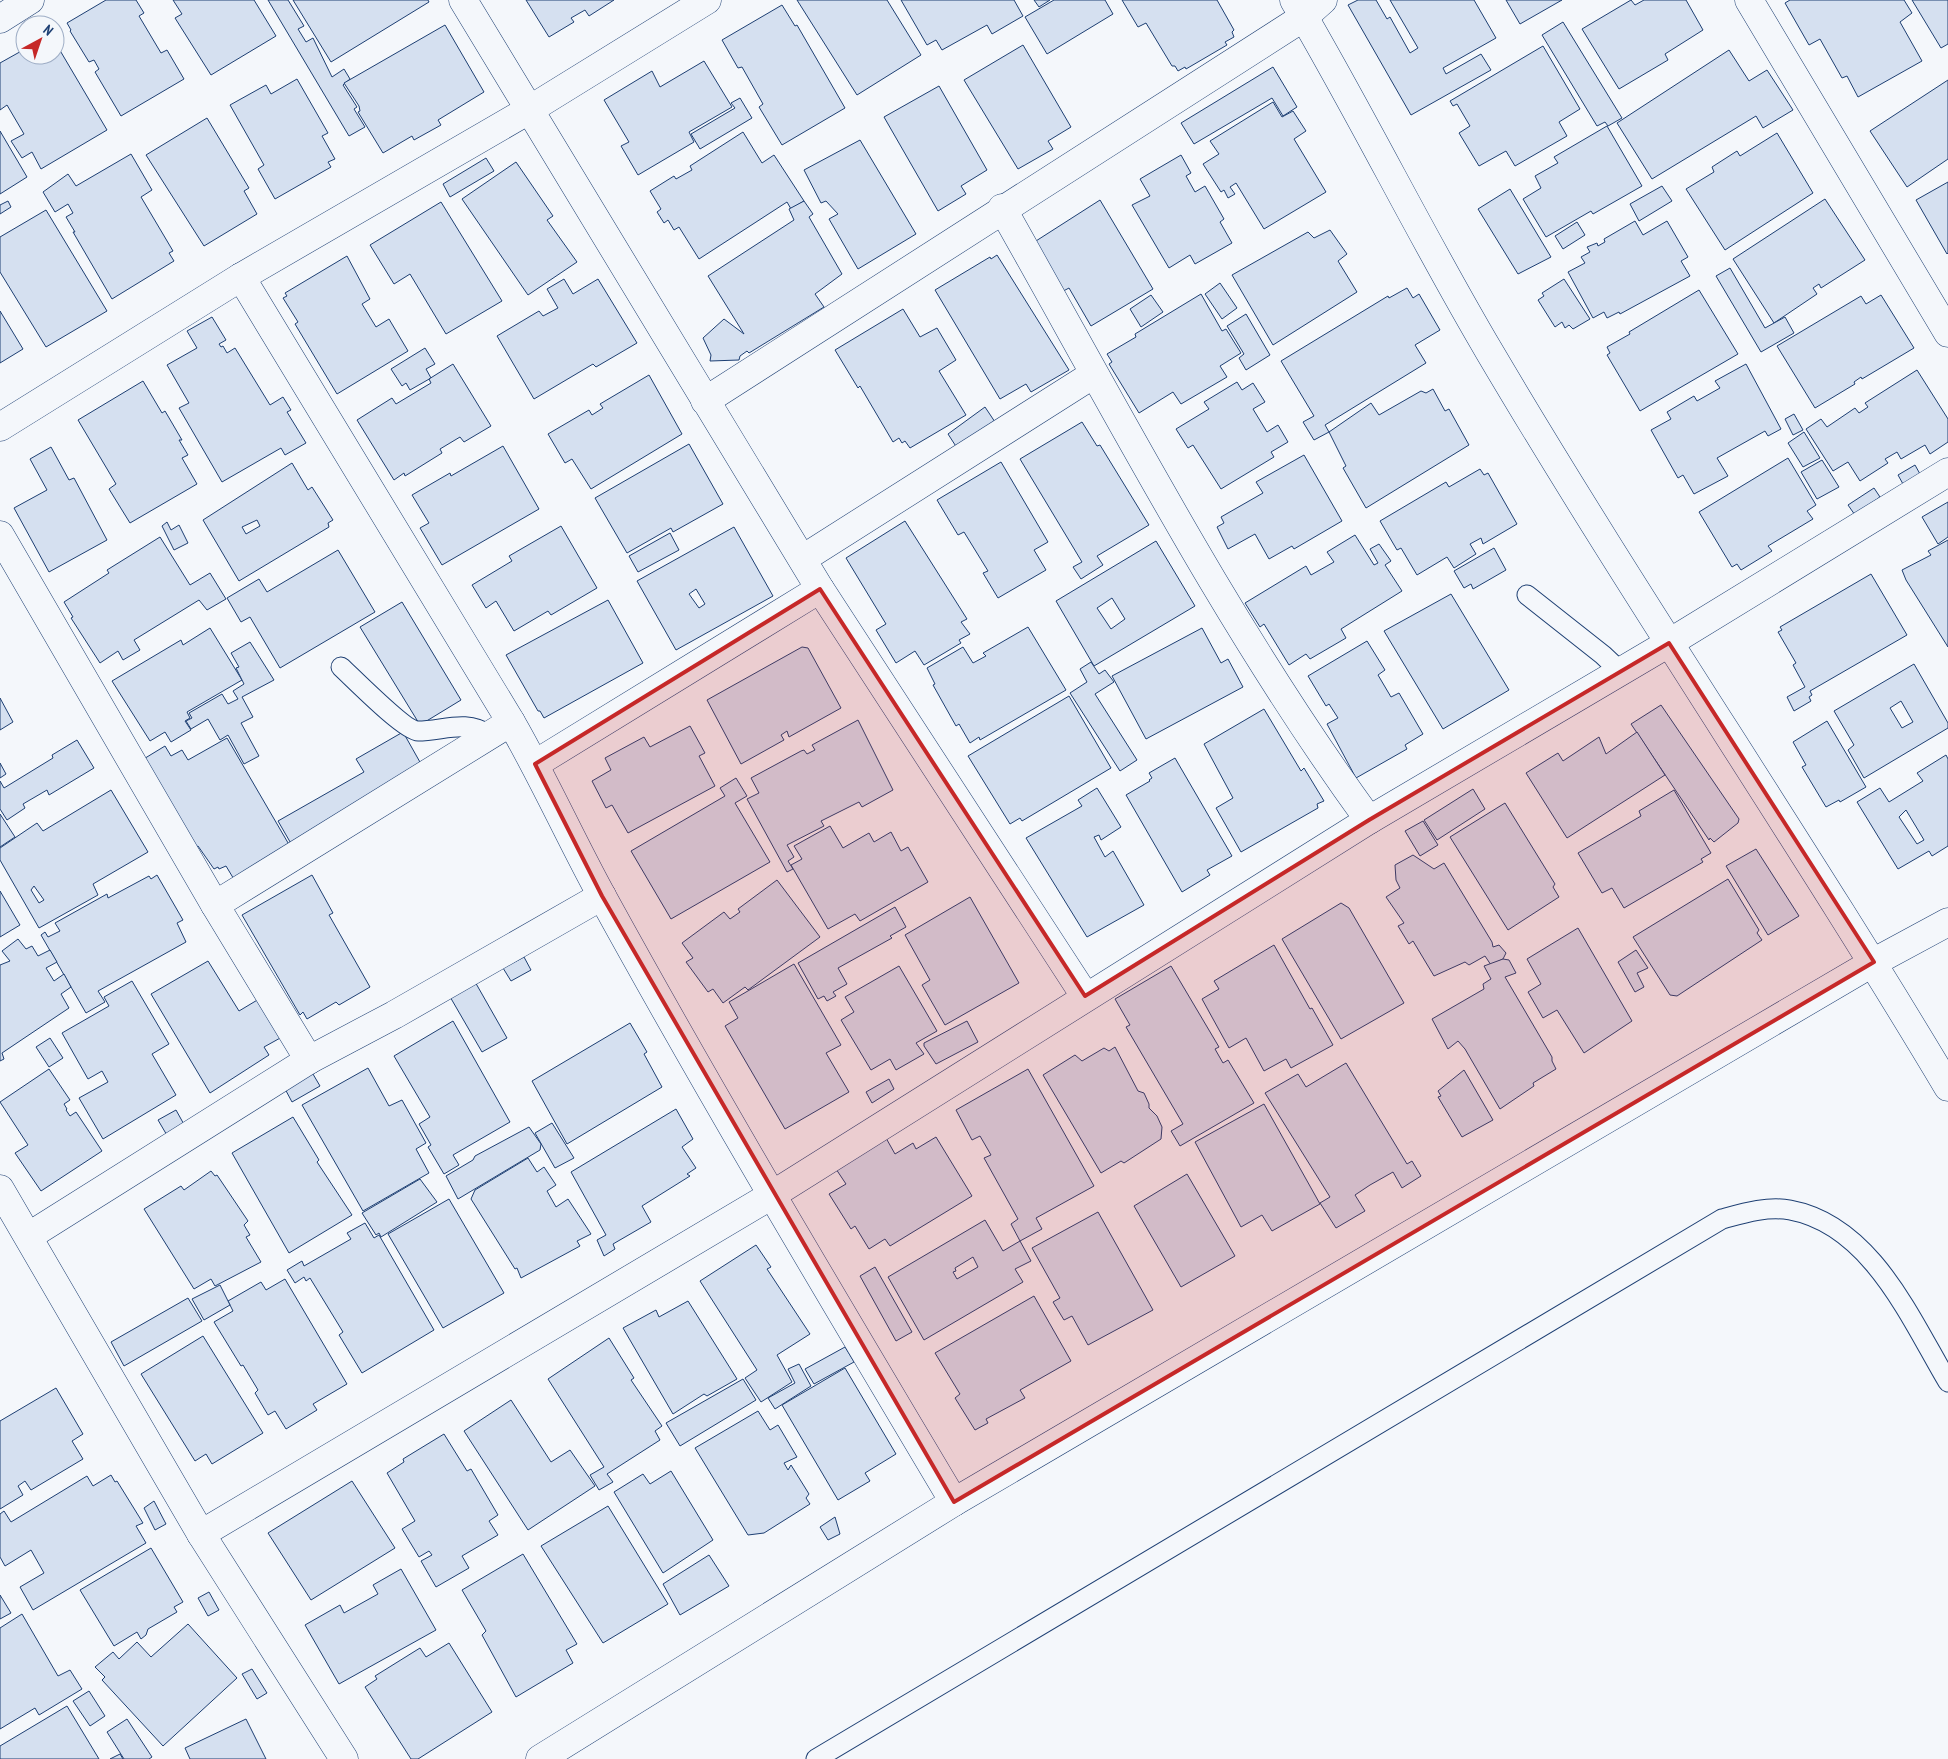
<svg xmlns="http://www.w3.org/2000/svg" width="1948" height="1759" font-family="'PT Sans Narrow',sans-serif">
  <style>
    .building { fill: #d5e0f0; stroke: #1d3f73; fill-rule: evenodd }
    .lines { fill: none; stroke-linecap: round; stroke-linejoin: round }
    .lane-casing { stroke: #1d3f73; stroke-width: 21 }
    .street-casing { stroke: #1d3f73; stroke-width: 29 }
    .secondary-casing { stroke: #1d3f73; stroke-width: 29 }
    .lane { stroke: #f4f7fb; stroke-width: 19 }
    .street { stroke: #f4f7fb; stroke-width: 28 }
    .secondary { stroke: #f4f7fb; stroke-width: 28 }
    .marked { fill: #c62828; fill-opacity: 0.2; stroke: #c62828; stroke-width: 4; stroke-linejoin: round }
  </style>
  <rect width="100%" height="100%" fill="#f4f7fb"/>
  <g class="building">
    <polygon points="106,0 136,0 144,13 139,16 161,53 167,50 184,79 121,116 95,72 99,69 94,60 89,62 70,31 71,30 67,23"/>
    <polygon points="173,0 254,0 276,36 211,75 175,18 182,14"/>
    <polygon points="268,0 288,0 304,26 298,29 306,42 313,38 332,77 344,69 350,79 343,85 357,107 354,109 365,127 349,136"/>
    <polygon points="293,0 428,0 429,2 331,62"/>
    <polygon points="526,0 614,0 589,16 585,10 571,18 574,22 549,37"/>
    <polygon points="797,0 887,0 921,55 857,95"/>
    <polygon points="901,0 1014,0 1023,16 992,34 987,25 942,50 936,40 927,45"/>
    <polygon points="1034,0 1050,0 1039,7"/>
    <polygon points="1054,0 1105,0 1113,14 1047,54 1025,17"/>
    <polygon points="1122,0 1217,0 1234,30 1232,32 1234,37 1225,42 1227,45 1186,69 1185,67 1178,71 1175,66 1172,66 1146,23 1138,27"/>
    <polygon points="1376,0 1387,19 1390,17 1410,53 1418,48 1390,0 1474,0 1496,38 1443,68 1446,74 1481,54 1491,70 1411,115 1348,5 1358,0"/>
    <polygon points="1506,0 1562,0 1520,24"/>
    <polygon points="1631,0 1635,5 1644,0 1686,0 1703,30 1665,54 1668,60 1619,89 1582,29"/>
    <polygon points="1790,0 1904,0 1912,13 1900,22 1922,61 1858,97 1847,76 1842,78 1820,39 1809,45 1785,3"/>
    <polygon points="1912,0 1948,0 1948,44 1941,48"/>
    <polygon points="782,5 795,26 797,25 845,108 782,145 759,107 763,104 742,67 738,68 722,40"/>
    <polygon points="1563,22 1622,118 1608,126 1605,122 1597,126 1542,35"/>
    <polygon points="445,25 484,92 438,120 441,125 414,140 412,136 383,153 358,112 360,111 359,106 344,83"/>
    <polygon points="55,42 107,130 41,169 32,152 22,158 11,141 24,134 7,105 0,110 0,63 25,49 25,55 55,55"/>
    <polygon points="1023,45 1071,127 1048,141 1053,149 1018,169 964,80"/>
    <polygon points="1543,46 1580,109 1559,122 1567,136 1515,166 1506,151 1479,166 1459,133 1470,126 1457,104 1453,106 1450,101"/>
    <polygon points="1729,50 1749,81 1767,70 1793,110 1763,128 1756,116 1652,179 1617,123"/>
    <polygon points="704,61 732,107 689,132 694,142 638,175 621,146 629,142 604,100 652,71 660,87"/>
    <polygon points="1273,67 1297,107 1283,116 1272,98 1194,144 1181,123"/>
    <polygon points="297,79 328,133 322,136 335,159 328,162 331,167 275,199 258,169 264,165 230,105 266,85 271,94"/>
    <polygon points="1948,80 1948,159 1907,187 1870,131"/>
    <polygon points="939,86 987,170 961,186 966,194 938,211 884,117"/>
    <polygon points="740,98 752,118 700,149 691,134 735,108 731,103"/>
    <polygon points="1273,102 1282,117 1293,111 1306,131 1294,139 1326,192 1264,229 1236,183 1230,187 1235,194 1228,198 1224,190 1221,192 1203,164 1219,154 1210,141"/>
    <polygon points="207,118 249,188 244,191 257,214 204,246 146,155"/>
    <polygon points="1607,126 1642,186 1593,214 1591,211 1546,237 1523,199 1541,188 1535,176 1558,163 1554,157"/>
    <polygon points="0,131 27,177 0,194"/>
    <polygon points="743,132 762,163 774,155 804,201 791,209 787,202 699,259 679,227 674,230 668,220 664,223 657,212 661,209 650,191 674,176 676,179 692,170 690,166"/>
    <polygon points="1777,133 1813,193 1725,250 1686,189 1714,172 1712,167 1737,151 1740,156"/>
    <polygon points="860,140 916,234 858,269 829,219 838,214 826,201 821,203 804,170"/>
    <polygon points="131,154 152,190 141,197 173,251 169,253 174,261 112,299 73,232 75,232 66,217 73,213 68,204 55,212 43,192 68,174 76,186"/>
    <polygon points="1181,155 1191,173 1186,176 1195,192 1205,186 1224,219 1220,222 1232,243 1195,264 1190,255 1169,268 1132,205 1150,196 1140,179"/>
    <polygon points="486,158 494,171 450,197 443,184"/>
    <polygon points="516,162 553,216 547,220 577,262 528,295 462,199"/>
    <polygon points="1948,182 1948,253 1947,254 1916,200"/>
    <polygon points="1662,186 1672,201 1639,221 1630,204"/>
    <polygon points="1510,189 1551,257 1518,274 1478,209"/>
    <polygon points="1825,199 1865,260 1821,288 1819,284 1813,288 1817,294 1774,323 1733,259"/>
    <polygon points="1100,200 1153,289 1091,326 1069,288 1054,296 1025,248"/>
    <polygon points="8,201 11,207 0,214 0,205"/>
    <polygon points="804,201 813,214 809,217 842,274 815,294 824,307 749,353 747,351 740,356 739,360 710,361 711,355 703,338 724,319 744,334 708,276 794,220 789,209"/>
    <polygon points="441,202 502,301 446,334 410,274 394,284 370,245"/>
    <polygon points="46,210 107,311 46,347 0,272 0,237"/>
    <polygon points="1635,221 1643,235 1667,221 1688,257 1681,261 1690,276 1620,314 1619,312 1607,318 1604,312 1593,318 1568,272 1585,263 1581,257 1590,252 1587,247 1597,243 1598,246 1605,242 1604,239"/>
    <polygon points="1577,222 1585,235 1563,249 1555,236"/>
    <polygon points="1330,230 1347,254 1338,261 1357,292 1273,345 1232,275 1308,232 1314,238"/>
    <polygon points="997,255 1069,370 1031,392 1026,384 1000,399 935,290 990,257 991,259"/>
    <polygon points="347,256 370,299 362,304 376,327 389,319 408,351 337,394 295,324 298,322 283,298 287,296 285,293"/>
    <polygon points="1730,268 1765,328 1785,317 1794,333 1761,352 1716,276"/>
    <polygon points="564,279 573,294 598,279 637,343 596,367 593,364 534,399 497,336 539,311 543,316 558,308 547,289"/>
    <polygon points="1564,279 1590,319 1573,329 1569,325 1565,328 1562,322 1555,327 1538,300 1544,296 1542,293"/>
    <polygon points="1220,283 1237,308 1222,319 1205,294"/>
    <polygon points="1407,288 1413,298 1419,294 1440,330 1415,345 1426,363 1325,425 1329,432 1314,440 1303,422 1314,416 1281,361 1388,296 1389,298"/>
    <polygon points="1699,290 1738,354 1640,411 1607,355 1610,353 1607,347 1630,334 1629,332"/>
    <polygon points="1201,294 1222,331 1226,329 1241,353 1220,366 1227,377 1181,404 1173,392 1139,413 1109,364 1112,362 1107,354 1136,337 1135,334"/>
    <polygon points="1151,295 1163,312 1141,327 1130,309"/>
    <polygon points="1881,295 1914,348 1862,379 1861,377 1854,382 1855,384 1815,408 1777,346 1861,296 1866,304"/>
    <polygon points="903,309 920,337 937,328 956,360 939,371 966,415 910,448 905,441 902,443 899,438 893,442 860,386 858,388 835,350"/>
    <polygon points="0,311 23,349 0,363"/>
    <polygon points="1246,314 1270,355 1246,370 1239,358 1244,354 1227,326"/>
    <polygon points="212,317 226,340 219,344 221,347 223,346 227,353 235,348 270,405 283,397 291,410 287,412 306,443 285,455 281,448 222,482 179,408 189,403 167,365 197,348 187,331"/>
    <polygon points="425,348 435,364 426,369 431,378 410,390 406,383 402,386 391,369"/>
    <polygon points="453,364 491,426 464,442 460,437 440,449 442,453 405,476 404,473 394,480 357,420 392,398 396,404 431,383 429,379"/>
    <polygon points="1746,364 1781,429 1768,436 1765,431 1717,458 1728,476 1694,494 1683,475 1678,478 1651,430 1671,419 1667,412 1694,396 1697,401 1720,388 1715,381"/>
    <polygon points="1917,370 1948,419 1948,442 1930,454 1925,445 1901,459 1897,452 1885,459 1888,463 1860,481 1848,462 1833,471 1806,429 1821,419 1827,427 1855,408 1859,413 1868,407 1865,403"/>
    <polygon points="649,375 682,434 591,489 572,459 565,463 548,434 589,410 592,415 603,408 600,404"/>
    <polygon points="143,381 162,413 165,411 182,440 179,440 188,455 182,458 197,484 130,523 109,489 116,484 78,420"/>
    <polygon points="1237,382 1242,390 1253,383 1265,402 1253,409 1267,432 1278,425 1288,442 1271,452 1274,457 1221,489 1193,445 1188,448 1176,429 1209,409 1204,402"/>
    <polygon points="1433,389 1445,411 1449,409 1469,445 1366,508 1343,468 1346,466 1329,432 1371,403 1379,415 1421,391 1426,393"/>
    <polygon points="985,407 997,425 959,451 948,434"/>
    <polygon points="1794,414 1803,430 1793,435 1785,419"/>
    <polygon points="1082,422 1097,446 1100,445 1149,525 1097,556 1103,565 1081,579 1073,567 1082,562 1020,459"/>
    <polygon points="1804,432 1820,458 1803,467 1788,443"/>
    <polygon points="689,444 723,504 673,532 671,528 627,553 595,498"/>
    <polygon points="503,446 539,509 442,565 420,528 429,523 412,495 450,473 451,476"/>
    <polygon points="51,447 69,480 74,478 107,540 49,572 14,508 47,490 30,459"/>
    <polygon points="1304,455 1342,521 1294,549 1292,546 1269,559 1255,534 1228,549 1217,527 1224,523 1221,517 1263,493 1256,482"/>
    <polygon points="1788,458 1816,505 1807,511 1813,519 1768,546 1772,551 1741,570 1737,564 1732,567 1699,512"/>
    <polygon points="1822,460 1839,487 1817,499 1801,472"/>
    <polygon points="1001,462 1048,542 1034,550 1046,570 998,598 983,573 988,571 964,532 958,535 937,500"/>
    <path d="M292 463 308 490 312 487 333 520 328 523 329 527 239 581 203 520ZM257 520 260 526 246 534 242 527Z"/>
    <polygon points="1915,465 1920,474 1903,484 1898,475"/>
    <polygon points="1480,469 1484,475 1488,473 1517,524 1483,544 1481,538 1470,544 1476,554 1454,568 1447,557 1417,575 1401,548 1397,550 1380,521 1446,482 1449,487"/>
    <polygon points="1874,488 1880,497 1855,515 1848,505"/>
    <polygon points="1948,502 1948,537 1938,544 1922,517"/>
    <polygon points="905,521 967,619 961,622 970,634 959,640 961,643 924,665 915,651 896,663 876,630 886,624 846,558"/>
    <polygon points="167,522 171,530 179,525 188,543 174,550 162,526"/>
    <polygon points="561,526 597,588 551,615 548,611 514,631 496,601 486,608 472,585 512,561 509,556"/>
    <path d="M734 527 773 596 676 650 637 581ZM696 589 705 604 699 608 689 594Z"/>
    <polygon points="670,533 679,550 638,572 629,556"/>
    <polygon points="1355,535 1374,565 1378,563 1370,549 1379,544 1391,561 1385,565 1402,591 1341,629 1346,638 1310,659 1306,654 1289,665 1264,624 1260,627 1245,603 1306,566 1311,575 1334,562 1327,552"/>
    <polygon points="160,537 190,585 210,573 226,599 207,610 199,600 134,640 140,650 123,660 118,651 100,663 71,618 73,617 64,602 109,573 107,570"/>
    <polygon points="1948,540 1948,647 1906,580 1902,570 1931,555 1928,551"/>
    <path d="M1156 541 1195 606 1094 666 1056 601ZM1112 598 1125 619 1111 629 1097 608Z"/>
    <polygon points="1494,548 1506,570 1473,589 1471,584 1464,588 1454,571"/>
    <polygon points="338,550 375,612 280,668 250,617 241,622 227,598 259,579 267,592"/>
    <polygon points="1871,574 1907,635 1810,691 1812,695 1809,697 1811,701 1794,711 1787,697 1805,687 1793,665 1796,663 1778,632 1782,630 1780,627"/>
    <polygon points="1451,594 1509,690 1443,729 1384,631"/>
    <polygon points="608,600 643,663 544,718 540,711 538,711 506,655"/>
    <polygon points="402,602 461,700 420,725 360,627"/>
    <polygon points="1028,627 1066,690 980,740 979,737 970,743 959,724 956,726 933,685 935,684 927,668 963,647 973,663 986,656 983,653"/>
    <polygon points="210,628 242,680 187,712 190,718 185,721 191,730 171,742 165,732 150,741 112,681 181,640 183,645"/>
    <polygon points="1202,628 1221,663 1228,659 1243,687 1146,739 1112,676"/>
    <polygon points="1367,641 1385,670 1378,675 1391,697 1399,693 1423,734 1405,745 1407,749 1356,778 1327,724 1338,718 1329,704 1326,706 1308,676"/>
    <polygon points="250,642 274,680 242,697 253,717 241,723 259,756 244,764 228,735 220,740 208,719 191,729 186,721 192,718 189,713 222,694 228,704 238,699 233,691 244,684 236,668 239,667 231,653"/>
    <polygon points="802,647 808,648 841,708 789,737 787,731 781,735 784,740 741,764 707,700"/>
    <polygon points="1091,662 1099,674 1105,670 1114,682 1095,694 1137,760 1120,771 1070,693 1087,682 1080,669"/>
    <path d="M1914 664 1948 723V728L1864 778 1848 750 1854 745 1834 711ZM1901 701 1913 722 1902 728 1890 708Z"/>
    <polygon points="1069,696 1111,768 1022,821 1020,818 1010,824 968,756"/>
    <polygon points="0,698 13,722 0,730"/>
    <polygon points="1661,705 1739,819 1738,823 1714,842 1710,838 1709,840 1631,724"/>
    <polygon points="1264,709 1301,771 1304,768 1324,801 1317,804 1318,808 1241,852 1216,808 1233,798 1204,744"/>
    <polygon points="858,720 893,790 862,807 859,802 821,821 824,826 787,845 794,857 788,861 793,869 787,872 747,799 759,793 751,778 801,751 804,750 807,754 815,750 812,745"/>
    <polygon points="1827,721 1866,787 1840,802 1839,800 1826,807 1802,767 1806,765 1793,742"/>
    <polygon points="690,726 705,753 699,756 715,786 628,833 612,805 606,808 592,781 611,770 605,758 644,737 650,747"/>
    <polygon points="403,732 425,771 293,847 278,821 364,772 356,759"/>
    <polygon points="1637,732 1665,775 1567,838 1526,773 1558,753 1563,761 1599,737 1606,754"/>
    <polygon points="227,738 291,848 235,881 226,866 219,869 218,867 214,869 198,846 191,850 142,760 165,746 171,756 182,750 188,760"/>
    <polygon points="77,740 94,768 49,795 47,790 23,804 25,808 7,820 0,809 0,781 4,788 53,758 52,755"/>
    <path d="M1946 755 1948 759V846L1932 856 1929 851 1898 869 1857 802 1880 788 1889 802 1923 781 1917 773ZM1906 810 1924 840 1917 844 1899 817Z"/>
    <polygon points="1175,758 1232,856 1207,870 1210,875 1182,892 1126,795 1150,781 1149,780 1152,778 1149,773"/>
    <polygon points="0,763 6,774 0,778"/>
    <polygon points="736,778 747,796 735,803 770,862 671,919 631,851 725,796 720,788"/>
    <polygon points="1097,788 1121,827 1101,840 1099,835 1094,837 1105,857 1113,851 1144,905 1087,937 1026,838 1082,806 1078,800"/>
    <polygon points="1473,789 1485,809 1437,840 1424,820"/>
    <path d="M111 790 148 852 93 884 98 895 39 928 0 860V848L37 823 43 831ZM34 886 44 900 39 903 31 890Z"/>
    <polygon points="1674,790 1711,853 1701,859 1703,862 1624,908 1612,888 1602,893 1578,853 1641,816 1639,811"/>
    <polygon points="1505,803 1555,884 1553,887 1559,897 1508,930 1450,837"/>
    <polygon points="0,814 15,837 0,847"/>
    <polygon points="1423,821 1438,845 1420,856 1405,831"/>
    <polygon points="830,826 843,848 869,833 874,842 891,832 901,851 908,847 928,882 860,921 855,914 828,929 791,865 802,859 794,846"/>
    <polygon points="1756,849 1799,916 1768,935 1726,866"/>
    <polygon points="1413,855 1434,869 1444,863 1492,942 1493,947 1499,945 1506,953 1503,959 1491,965 1485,956 1469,965 1465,962 1434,976 1413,941 1409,944 1398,926 1404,923 1386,897 1400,888 1396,880 1395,865"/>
    <polygon points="157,875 183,920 177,923 186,942 98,991 105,1002 86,1013 41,935 45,932 48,937 60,931 55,923 107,894 108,898 149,876 151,879"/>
    <polygon points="312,875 333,913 329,915 370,987 339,1005 336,1002 307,1019 303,1012 300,1015 242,915"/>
    <polygon points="1728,879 1759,930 1757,933 1762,940 1677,996 1670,995 1633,937"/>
    <polygon points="777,880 820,937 748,990 745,987 723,1003 713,989 708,992 686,962 693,958 682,943 724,912 730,919 740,912 738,909"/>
    <polygon points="0,891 20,925 0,937"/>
    <polygon points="970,897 1019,983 945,1025 922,985 930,980 905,935"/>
    <polygon points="1341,903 1349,908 1404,1003 1341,1039 1282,939"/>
    <polygon points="895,907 906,927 890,936 892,938 838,968 847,984 833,992 836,996 827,1001 824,996 818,999 798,963"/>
    <polygon points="1578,928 1632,1021 1584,1053 1557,1010 1543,1018 1528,992 1541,984 1527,959"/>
    <polygon points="18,939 26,949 32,946 38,956 50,950 57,962 46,968 54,981 64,974 71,987 61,994 69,1008 2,1053 4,1059 0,1061 0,965 10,961 2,951"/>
    <polygon points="1274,945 1310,1009 1312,1008 1333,1045 1291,1068 1286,1059 1264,1071 1246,1038 1229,1048 1202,999 1219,989 1214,981"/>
    <polygon points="1636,950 1648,968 1637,973 1644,987 1635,992 1618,962"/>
    <polygon points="524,957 531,970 511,981 503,968"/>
    <polygon points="1503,959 1509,960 1516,973 1505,977 1552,1057 1552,1061 1556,1069 1533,1083 1534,1086 1500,1109 1465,1049 1458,1041 1448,1049 1432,1019 1484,989 1483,984 1491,979 1484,966"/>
    <polygon points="208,961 239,1011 259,999 282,1037 264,1047 269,1055 210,1093 151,994"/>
    <polygon points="794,964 841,1045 826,1053 849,1092 785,1129 725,1026 738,1018 729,1002"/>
    <polygon points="899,966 937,1031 916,1043 924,1054 896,1070 890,1059 871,1070 841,1020 854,1012 845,997"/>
    <polygon points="1171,966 1219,1047 1215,1049 1223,1063 1228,1060 1254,1103 1180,1146 1171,1131 1183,1124 1126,1027 1130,1025 1115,999"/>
    <polygon points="474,980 507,1038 482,1052 449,995"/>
    <polygon points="132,981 169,1044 152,1054 176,1095 103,1139 79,1098 108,1082 102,1071 88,1079 62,1033 109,1006 104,997"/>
    <polygon points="453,1021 510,1122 453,1155 459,1165 444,1174 428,1147 431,1145 419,1124 430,1117 394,1056"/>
    <polygon points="967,1021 978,1042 936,1064 924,1046 924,1043"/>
    <polygon points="630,1023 647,1052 644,1054 662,1087 567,1144 532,1081"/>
    <polygon points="50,1038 63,1058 49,1067 36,1047"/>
    <polygon points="1115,1047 1138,1091 1144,1093 1149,1104 1149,1108 1157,1116 1162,1127 1161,1139 1124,1163 1121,1161 1101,1173 1043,1075 1075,1055 1082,1061 1104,1048 1109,1051"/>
    <polygon points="1346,1063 1407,1164 1412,1161 1421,1176 1402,1188 1393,1172 1370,1185 1355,1195 1365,1211 1336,1228 1320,1203 1330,1197 1265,1093 1298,1074 1306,1087"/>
    <polygon points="368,1068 389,1106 402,1100 426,1143 416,1149 429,1173 363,1211 302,1105"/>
    <polygon points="49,1069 70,1100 64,1104 67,1109 66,1110 70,1116 76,1112 102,1151 41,1191 15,1153 28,1145 0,1102"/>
    <polygon points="310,1069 320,1086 292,1102 284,1087"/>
    <polygon points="1028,1069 1094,1186 1036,1218 1042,1229 1020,1241 1011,1224 1018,1219 984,1158 991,1155 980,1136 972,1140 956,1110"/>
    <polygon points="1464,1070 1493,1120 1462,1137 1438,1097 1441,1096 1438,1091"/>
    <polygon points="889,1079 894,1089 872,1103 866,1092"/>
    <polygon points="1264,1104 1320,1204 1272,1231 1262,1215 1241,1227 1195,1142"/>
    <polygon points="676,1109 693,1139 682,1147 696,1168 687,1174 690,1176 642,1206 651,1222 613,1244 615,1249 604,1256 597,1240 606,1235 571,1172"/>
    <polygon points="176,1110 186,1128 168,1137 158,1120"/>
    <polygon points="293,1117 319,1160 317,1162 352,1215 289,1253 232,1153"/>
    <polygon points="552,1123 574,1158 555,1168 535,1133"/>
    <polygon points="529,1127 541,1144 540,1150 458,1199 446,1176 473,1160 475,1156"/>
    <polygon points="936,1137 972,1196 890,1246 885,1239 869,1249 855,1226 851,1229 829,1194 846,1184 836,1169 886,1138 895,1154 913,1143 916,1149"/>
    <polygon points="528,1158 537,1172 544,1167 556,1185 547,1191 556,1207 568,1199 591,1234 577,1241 580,1246 521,1278 517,1268 515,1269 471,1199 475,1190"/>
    <polygon points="211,1171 215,1176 217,1175 248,1221 244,1225 250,1235 246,1237 261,1262 215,1286 211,1279 194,1289 144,1209 181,1186 184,1190"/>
    <polygon points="1187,1174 1235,1256 1181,1287 1134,1206"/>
    <polygon points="420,1179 437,1202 381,1237 379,1233 376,1235 362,1213"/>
    <polygon points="449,1199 504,1293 443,1328 388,1234"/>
    <polygon points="1098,1212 1153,1310 1088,1345 1072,1316 1064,1320 1053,1302 1060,1298 1032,1248"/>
    <path d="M985 1220 1003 1251 1020 1241 1031 1261 1015 1269 1023 1282 924 1340 888 1277ZM973 1257 978 1267 957 1279 953 1272 956 1271 955 1268Z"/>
    <polygon points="365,1223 374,1238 379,1235 434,1330 362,1373 339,1335 343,1332 310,1278 306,1281 304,1277 295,1283 287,1270 302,1261 304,1266 351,1239 347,1233"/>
    <polygon points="756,1245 771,1267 767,1269 810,1334 777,1355 792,1382 761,1402 745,1378 757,1370 700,1281"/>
    <polygon points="875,1267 912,1332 896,1341 860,1276"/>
    <polygon points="285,1279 347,1384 313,1404 317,1410 286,1429 275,1411 268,1415 255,1393 258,1390 243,1365 241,1366 214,1322 233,1311 228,1301 261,1282 266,1290"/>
    <polygon points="220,1285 230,1305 204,1320 192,1299"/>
    <polygon points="1034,1296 1071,1361 1020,1390 1025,1398 986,1419 988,1423 975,1430 955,1398 960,1394 935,1353"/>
    <polygon points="188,1298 202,1321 124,1366 111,1342"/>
    <polygon points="688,1301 737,1379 707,1396 704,1394 673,1414 623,1328 656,1310 659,1317"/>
    <polygon points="203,1336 263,1433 212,1464 206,1454 195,1461 141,1374"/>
    <polygon points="609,1338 634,1378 631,1380 662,1426 655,1431 660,1440 607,1474 613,1482 599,1490 590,1475 604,1467 548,1379"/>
    <polygon points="845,1347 854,1362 814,1384 805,1369"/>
    <polygon points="799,1364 811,1386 775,1409 768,1398 795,1383 788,1369"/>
    <polygon points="845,1368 896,1454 865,1473 870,1481 838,1500 782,1405"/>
    <polygon points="743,1379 756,1400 680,1446 666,1423"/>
    <polygon points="56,1388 83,1434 72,1441 83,1459 31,1490 25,1481 18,1486 23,1495 0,1509 0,1421"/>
    <polygon points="511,1400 551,1462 570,1450 595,1486 528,1530 464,1431"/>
    <polygon points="758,1411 770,1430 778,1425 797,1457 784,1463 788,1470 791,1465 809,1494 806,1498 810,1504 764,1533 748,1535 695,1448"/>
    <polygon points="444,1434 467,1471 471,1469 498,1515 489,1521 498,1535 462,1556 469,1568 436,1587 421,1561 432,1555 429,1551 419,1557 402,1529 415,1521 387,1473 404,1462 403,1459"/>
    <polygon points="671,1471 713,1540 663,1573 614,1492 643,1474 650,1484"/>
    <polygon points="111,1475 115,1482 117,1481 143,1523 136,1526 146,1543 33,1610 20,1587 44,1573 31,1550 5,1566 0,1557 0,1514 4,1511 11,1522 87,1476 93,1486"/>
    <polygon points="352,1481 395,1548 311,1600 268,1533"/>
    <polygon points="154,1501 166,1524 155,1530 144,1508"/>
    <polygon points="608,1506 668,1604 603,1643 541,1546"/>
    <polygon points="835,1517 840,1534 828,1540 820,1527"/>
    <polygon points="151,1548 183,1602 174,1607 177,1612 148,1629 146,1635 141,1639 137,1632 114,1646 80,1590"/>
    <polygon points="523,1554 577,1644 566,1650 573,1663 516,1697 482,1635 486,1631 462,1590"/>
    <polygon points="709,1555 729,1586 680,1615 663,1584"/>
    <polygon points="401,1569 436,1630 339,1684 305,1625 340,1605 344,1613 378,1594 373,1585"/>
    <polygon points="209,1592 219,1610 208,1616 198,1598"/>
    <polygon points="0,1595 11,1613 0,1619"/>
    <polygon points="22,1614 58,1676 70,1670 82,1689 39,1715 35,1708 0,1729 0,1628"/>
    <polygon points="188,1624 237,1678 163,1746 102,1680 105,1677 95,1667 113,1652 119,1659 137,1642 151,1657"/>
    <polygon points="449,1643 492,1712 418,1759 411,1759 365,1687 377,1679 375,1676 420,1648 426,1657"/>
    <polygon points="252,1669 267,1693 257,1699 242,1674"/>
    <polygon points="89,1691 105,1716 90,1726 73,1701"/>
    <polygon points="67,1706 99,1759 0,1759 0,1746"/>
    <polygon points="127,1719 152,1757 149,1759 124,1759 107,1732"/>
    <polygon points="246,1719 266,1759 190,1759 185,1748"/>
    <polygon points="120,1754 123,1759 110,1759"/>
  </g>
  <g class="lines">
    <defs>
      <g id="lane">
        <polyline points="1527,595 1603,655 1621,672"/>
        <path d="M341 667C353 678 405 731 418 731 443 731 466 719 489 735"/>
        <path d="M816 1759 1722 1219C1744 1213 1767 1206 1790 1210 1871 1225 1910 1318 1948 1382"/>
      </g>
      <g id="street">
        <polyline points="463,0 820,589 1085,996"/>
        <polyline points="1749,0 1948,333"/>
        <polyline points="0,19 30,0"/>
        <path d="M1002 208C1119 415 1229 628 1369 820"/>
        <path d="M241 277 511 722C544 779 571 840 603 898 715 1102 835 1302 954 1502"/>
        <polyline points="705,401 1304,17 1323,0"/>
        <polyline points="0,427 241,277 529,110 707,0"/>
        <polyline points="0,535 215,905 309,1060"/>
        <polyline points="804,558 1094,374"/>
        <polyline points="535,764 820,589"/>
        <polyline points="215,905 511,722"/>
        <polyline points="0,1189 201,1534 344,1759"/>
        <polyline points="29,1236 309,1060 394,1015 602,896"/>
        <polyline points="201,1534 772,1195 1369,820 1669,643 1948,472"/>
        <polyline points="540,1759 954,1502 1874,962"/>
      </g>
      <g id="secondary">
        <path d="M1294 0C1362 115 1421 236 1489 351 1636 600 1800 839 1948 1087"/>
        <polyline points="1874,962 1948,922"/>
      </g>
    </defs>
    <use href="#lane" class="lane-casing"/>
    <use href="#street" class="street-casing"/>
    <use href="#secondary" class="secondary-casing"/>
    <use href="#lane" class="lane"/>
    <use href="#street" class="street"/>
    <use href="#secondary" class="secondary"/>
  </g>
  <path class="marked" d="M820 589 1085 996 1369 820 1669 643 1874 962 954 1502 602 896 535 764Z"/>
  <g transform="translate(40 40) rotate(40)"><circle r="24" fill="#f4f7fb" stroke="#9eadc5"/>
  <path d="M0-4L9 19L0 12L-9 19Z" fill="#c62828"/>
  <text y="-8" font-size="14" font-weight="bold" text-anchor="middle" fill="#1d3f73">N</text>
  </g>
</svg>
